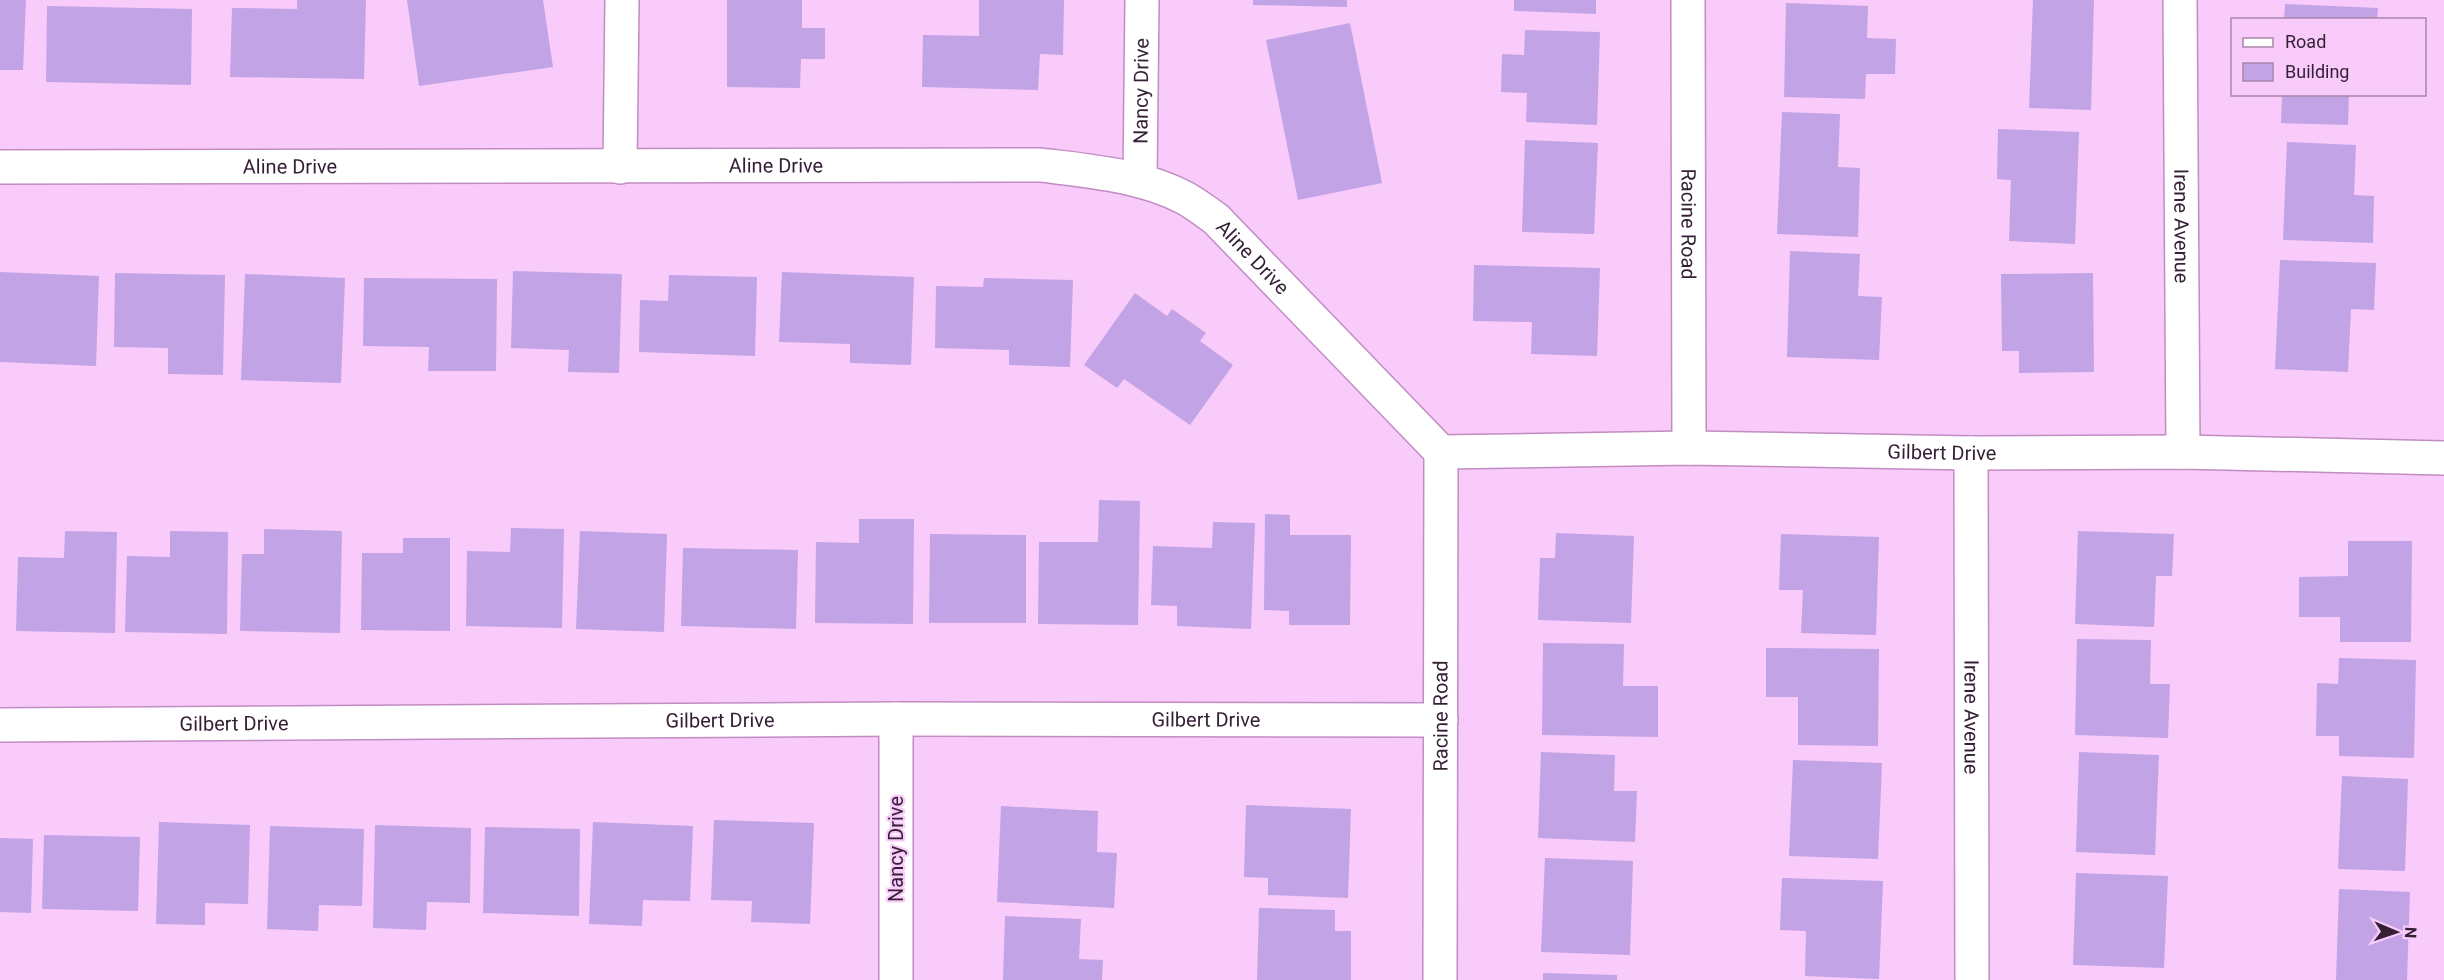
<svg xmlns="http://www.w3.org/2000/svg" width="2444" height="980" font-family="Roboto,sans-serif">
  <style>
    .building { fill: #c2a3e6 }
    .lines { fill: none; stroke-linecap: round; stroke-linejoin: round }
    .street-casing { stroke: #c18cc4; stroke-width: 36 }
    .street { stroke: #fff; stroke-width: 33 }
    .labels { text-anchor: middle; stroke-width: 4.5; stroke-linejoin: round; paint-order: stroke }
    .street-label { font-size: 20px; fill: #341f35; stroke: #f8cbfa }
  </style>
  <rect width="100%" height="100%" fill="#f8cbfa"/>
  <g class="building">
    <polygon points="0,0 26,0 23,70 0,70"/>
    <polygon points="297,0 366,0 364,79 230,77 232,8 297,9"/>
    <polygon points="407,0 543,0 553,67 419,86"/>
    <polygon points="727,0 802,0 802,28 825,28 825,59 801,59 800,88 727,87"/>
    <polygon points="979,0 1064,0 1063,55 1040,54 1038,90 922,87 923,35 979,36"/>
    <polygon points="1253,0 1347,0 1347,7 1253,5"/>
    <polygon points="1514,0 1596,0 1596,14 1514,11"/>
    <polygon points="2033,0 2094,0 2091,110 2029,108"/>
    <polygon points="1786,3 1868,6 1867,38 1896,39 1895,74 1866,74 1865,99 1784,97"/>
    <polygon points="2285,4 2378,8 2377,20 2284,20"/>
    <polygon points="47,6 192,9 191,85 46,82"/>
    <polygon points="1350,23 1382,183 1298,200 1266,40"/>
    <polygon points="1525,30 1600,32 1597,125 1526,122 1527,93 1501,92 1502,54 1524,55"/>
    <polygon points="2282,94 2349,94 2348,125 2281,123"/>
    <polygon points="1782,112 1840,114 1838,167 1860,168 1858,237 1777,234"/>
    <polygon points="1998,129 2079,132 2075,244 2009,241 2011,180 1997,179"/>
    <polygon points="1525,140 1598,143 1594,234 1522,232"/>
    <polygon points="2287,142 2356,145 2354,195 2374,196 2373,243 2283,240"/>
    <polygon points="1790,251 1860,254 1858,296 1882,297 1879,360 1787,357"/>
    <polygon points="2280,260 2376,263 2374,310 2351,309 2348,372 2275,369"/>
    <polygon points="1474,265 1600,268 1597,356 1531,354 1532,322 1473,321"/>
    <polygon points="513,271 622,274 619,373 568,372 569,350 511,348"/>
    <polygon points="0,272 99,276 96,366 0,362"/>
    <polygon points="782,272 914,277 911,365 850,363 850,344 779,342"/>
    <polygon points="115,273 225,275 223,375 168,374 168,348 114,347"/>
    <polygon points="2093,273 2094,372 2019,373 2019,351 2002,351 2001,274"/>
    <polygon points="245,274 345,278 341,383 241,380"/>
    <polygon points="669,275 757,277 755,356 639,352 640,300 668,301"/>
    <polygon points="364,278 497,279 496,371 428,371 429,347 363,346"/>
    <polygon points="984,278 1073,280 1070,367 1009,365 1009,350 935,348 936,286 983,287"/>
    <polygon points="1135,293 1167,316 1172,309 1206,333 1200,341 1233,365 1190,425 1124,379 1117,388 1084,365"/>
    <polygon points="1099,500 1140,501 1138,625 1038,624 1039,542 1098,542"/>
    <polygon points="1265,514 1290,515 1290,535 1351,535 1350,625 1289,625 1289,611 1264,610"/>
    <polygon points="859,519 914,519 913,624 815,623 816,542 859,543"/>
    <polygon points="1213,522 1255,523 1251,629 1177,626 1177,606 1151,605 1153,546 1212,548"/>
    <polygon points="511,528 564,529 562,628 466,626 467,551 510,552"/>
    <polygon points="264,529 342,531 340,633 240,631 242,554 264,554"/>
    <polygon points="65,531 117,532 115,633 16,631 18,557 64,558"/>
    <polygon points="170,531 228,532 227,634 125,632 127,556 170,557"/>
    <polygon points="580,531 667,534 664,632 576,629"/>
    <polygon points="2078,531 2174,534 2172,576 2156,576 2154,627 2075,624"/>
    <polygon points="1556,533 1634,536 1631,623 1538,620 1540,558 1555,558"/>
    <polygon points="930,534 1026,535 1026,623 929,623"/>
    <polygon points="1781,534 1879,537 1876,635 1801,633 1803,590 1779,590"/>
    <polygon points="403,538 450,538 450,631 361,630 362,553 403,553"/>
    <polygon points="2348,541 2412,541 2411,642 2340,642 2340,617 2299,617 2299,577 2348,576"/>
    <polygon points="683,548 798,550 796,629 681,626"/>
    <polygon points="2077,639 2151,640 2150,684 2170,684 2168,738 2075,735"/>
    <polygon points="1543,643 1624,644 1623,686 1658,686 1658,737 1542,735"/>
    <polygon points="1766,648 1879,649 1878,746 1798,745 1798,697 1766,697"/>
    <polygon points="2339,658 2416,660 2414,758 2339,756 2339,736 2316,736 2317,683 2338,684"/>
    <polygon points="1541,752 1615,755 1614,791 1637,791 1635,842 1538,838"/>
    <polygon points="2079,752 2159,755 2155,855 2076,852"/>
    <polygon points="1793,760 1882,763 1878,859 1789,856"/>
    <polygon points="2342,776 2408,779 2405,871 2338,869"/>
    <polygon points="1246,805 1351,809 1348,898 1268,895 1268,878 1244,877"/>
    <polygon points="1001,806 1098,811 1097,852 1117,853 1114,908 997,902"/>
    <polygon points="714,820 814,823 810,924 751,922 752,901 711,900"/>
    <polygon points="159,822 250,825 248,904 205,903 205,925 156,924"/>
    <polygon points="593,822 693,826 690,901 643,900 642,926 589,924"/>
    <polygon points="375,825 471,828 470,903 427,902 426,930 373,928"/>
    <polygon points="270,826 364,829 362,906 319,905 318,931 267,929"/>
    <polygon points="485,827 580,829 579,916 483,913"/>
    <polygon points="44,835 140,837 138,911 42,909"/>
    <polygon points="0,838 33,839 31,913 0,912"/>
    <polygon points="1545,858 1633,861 1630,955 1541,952"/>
    <polygon points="2076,873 2168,876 2164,968 2073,965"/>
    <polygon points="1782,878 1883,881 1879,979 1805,976 1806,931 1780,930"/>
    <polygon points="2339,889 2410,892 2407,980 2336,980"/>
    <polygon points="1259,908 1335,910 1335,931 1351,931 1351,980 1257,980"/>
    <polygon points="1005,916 1081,919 1079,959 1103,960 1102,980 1003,980"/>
    <polygon points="1543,973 1617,975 1617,980 1543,980"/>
  </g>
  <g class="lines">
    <defs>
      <g id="street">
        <path id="s1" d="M1688 0 1689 448"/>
        <path id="s2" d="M2180 0 2183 452"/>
        <path id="s3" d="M0 167 1041 165C1089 171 1142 175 1185 198 1196 204 1206 212 1216 219L1441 452"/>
        <polyline points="620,167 622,0"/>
        <path id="s4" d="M1140 181 1142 0"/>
        <path id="s5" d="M1441 452 1689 448 1971 453 2183 452 2444 458"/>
        <path id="s6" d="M1971 453 1972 980"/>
        <polyline points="896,719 896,980"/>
        <path id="s7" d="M0 725 896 719 1441 720"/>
        <path id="s8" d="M1440 980 1441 452"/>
      </g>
    </defs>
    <use href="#street" class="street-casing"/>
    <use href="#street" class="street"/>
  </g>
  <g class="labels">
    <g class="street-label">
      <text dy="7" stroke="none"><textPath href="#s4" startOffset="90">Nancy Drive</textPath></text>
      <text dy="7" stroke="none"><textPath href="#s3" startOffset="776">Aline Drive</textPath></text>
      <text dy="7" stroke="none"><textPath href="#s3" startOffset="290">Aline Drive</textPath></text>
      <text dy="7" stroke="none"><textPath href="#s1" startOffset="224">Racine Road</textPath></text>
      <text dy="7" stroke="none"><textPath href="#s2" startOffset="226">Irene Avenue</textPath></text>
      <text dy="7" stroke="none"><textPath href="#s3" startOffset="1280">Aline Drive</textPath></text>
      <text dy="7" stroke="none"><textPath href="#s5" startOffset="501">Gilbert Drive</textPath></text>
      <text dy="7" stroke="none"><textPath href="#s8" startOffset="264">Racine Road</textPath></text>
      <text dy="7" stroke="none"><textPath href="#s6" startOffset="264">Irene Avenue</textPath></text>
      <text dy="7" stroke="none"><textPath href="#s7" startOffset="1206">Gilbert Drive</textPath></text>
      <text dy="7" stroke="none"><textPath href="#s7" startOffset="720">Gilbert Drive</textPath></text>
      <text dy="7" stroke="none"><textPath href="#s7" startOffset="234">Gilbert Drive</textPath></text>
      <text transform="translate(896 849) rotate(-90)" y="7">Nancy Drive</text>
    </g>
  </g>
  <rect x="2231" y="18" width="195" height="78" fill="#f8cbfa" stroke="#aa86ab" stroke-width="1.5"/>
  <rect x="2243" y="38" width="30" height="9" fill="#ffffff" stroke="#aa86ab" stroke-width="1.5"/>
  <text x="2285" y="48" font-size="18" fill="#341f35">Road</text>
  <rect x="2243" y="63" width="30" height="18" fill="#c2a3e6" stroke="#aa86ab" stroke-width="1.5"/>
  <text x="2285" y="78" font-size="18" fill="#341f35">Building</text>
  <g transform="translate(2396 932) rotate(92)" stroke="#f8cbfa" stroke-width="4.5" paint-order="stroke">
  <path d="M0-4.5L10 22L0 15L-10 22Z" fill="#341f35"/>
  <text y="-9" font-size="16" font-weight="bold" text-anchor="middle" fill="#341f35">N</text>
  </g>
</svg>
